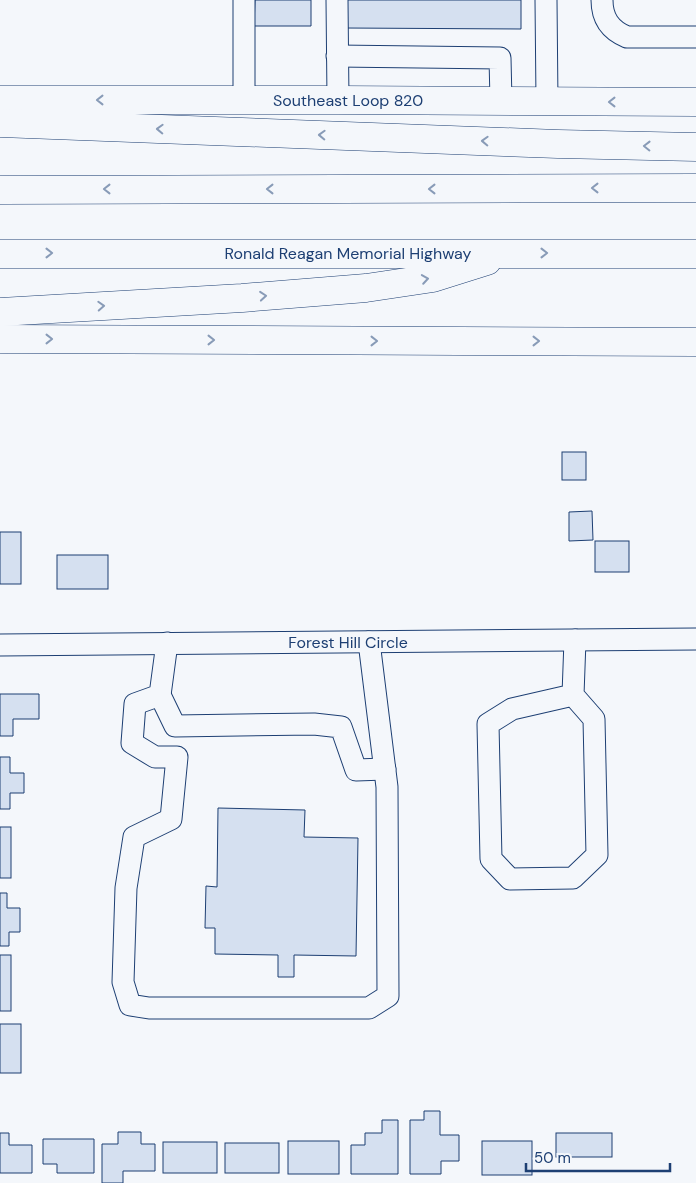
<svg xmlns="http://www.w3.org/2000/svg" width="696" height="1183" font-family="'DM Sans',sans-serif">
  <style>
    .building { fill: #d5e0f0; stroke: #1d3f73 }
    .lines { fill: none; stroke-linecap: round; stroke-linejoin: round }
    .minor-casing { stroke: #1d3f73; stroke-width: 23 }
    .major-casing { stroke: #1d3f73; stroke-width: 29 }
    .highway-casing { stroke: #1d3f73; stroke-width: 29 }
    .minor { stroke: #f4f7fb; stroke-width: 21 }
    .major { stroke: #f4f7fb; stroke-width: 28 }
    .highway { stroke: #f4f7fb; stroke-width: 28 }
    .oneway { stroke: #889bb7 }
    .labels { text-anchor: middle; stroke-width: 4; stroke-linejoin: round; paint-order: stroke }
    .street-label { font-size: 16px; fill: #1d3f73; stroke: #f4f7fb }
  </style>
  <rect width="100%" height="100%" fill="#f4f7fb"/>
  <g class="building">
    <polygon points="255,0 311,0 311,26 254,26"/>
    <polygon points="346,0 521,0 521,29 345,28"/>
    <rect x="562" y="452" width="24" height="28"/>
    <polygon points="592,511 593,540 569,541 569,512"/>
    <rect x="0" y="532" width="21" height="52"/>
    <rect x="595" y="541" width="34" height="31"/>
    <rect x="57" y="555" width="51" height="34"/>
    <polygon points="0,694 39,694 39,719 13,719 13,736 0,736"/>
    <polygon points="0,757 10,757 10,773 24,773 24,793 10,793 10,809 0,809"/>
    <polygon points="218,808 305,810 304,837 358,838 356,956 294,955 294,977 278,977 278,955 215,954 215,928 205,928 206,886 217,887"/>
    <rect x="0" y="827" width="11" height="51"/>
    <polygon points="0,893 7,893 7,908 20,908 20,932 9,932 9,946 0,946"/>
    <rect x="0" y="955" width="11" height="56"/>
    <rect x="0" y="1024" width="21" height="49"/>
    <polygon points="424,1111 440,1111 440,1135 459,1135 459,1161 441,1161 441,1174 410,1174 410,1120 424,1120"/>
    <polygon points="382,1120 398,1120 398,1174 351,1174 351,1145 365,1145 365,1133 382,1133"/>
    <polygon points="118,1132 141,1132 141,1144 155,1144 155,1171 123,1171 123,1183 102,1183 102,1144 118,1144"/>
    <polygon points="0,1133 9,1133 9,1145 32,1145 32,1173 0,1173"/>
    <rect x="556" y="1133" width="56" height="24"/>
    <polygon points="43,1139 94,1139 94,1173 57,1173 57,1164 43,1164"/>
    <rect x="288" y="1141" width="51" height="33"/>
    <rect x="482" y="1141" width="50" height="34"/>
    <rect x="163" y="1142" width="54" height="31"/>
    <rect x="225" y="1143" width="54" height="30"/>
  </g>
  <g class="lines">
    <defs>
      <g id="minor">
        <polyline points="337,0 338,100"/>
        <polyline points="546,0 547,101"/>
        <path d="M602 0C602 18 610 30 627 37H696"/>
        <polyline points="337,56 500,58 501,101"/>
        <polyline points="244,100 244,0"/>
        <polyline points="167,643 160,695 135,704 132,743 155,757 177,757 171,819 134,837 126,888 123,982 130,1005 149,1008 369,1008 388,996 387,787 369,642"/>
        <polyline points="0,645 696,639"/>
        <polyline points="160,695 175,726 314,724 341,727 356,770 385,769"/>
        <polyline points="573,695 594,719 597,855 573,878 510,879 491,859 488,724 512,709 573,695 575,640"/>
      </g>
      <polyline id="major" points="0,100 338,100 696,102"/>
      <g id="highway">
        <polyline points="0,123 558,144 696,147"/>
        <polyline points="0,190 696,188"/>
        <polyline points="0,254 696,254"/>
        <polyline points="0,312 242,298 366,288 433,278 487,261"/>
        <polyline points="0,339 696,342"/>
      </g>
    </defs>
    <use href="#minor" class="minor-casing"/>
    <use href="#major" class="major-casing"/>
    <use href="#highway" class="highway-casing"/>
    <use href="#minor" class="minor"/>
    <use href="#major" class="major"/>
    <use href="#highway" class="highway"/>
  </g>
  <defs><path id="oneway-chevron" d="M-2-3.5L2.5 0L-2 3.5" fill="none" stroke-width="1.6" stroke-linecap="round" stroke-linejoin="round" transform="scale(1.25)"/></defs>
  <g class="oneway">
    <use href="#oneway-chevron" transform="translate(100 100) rotate(180)"/>
    <use href="#oneway-chevron" transform="translate(612 102) rotate(-180)"/>
    <use href="#oneway-chevron" transform="translate(160 129) rotate(-178)"/>
    <use href="#oneway-chevron" transform="translate(322 135) rotate(-178)"/>
    <use href="#oneway-chevron" transform="translate(485 141) rotate(-178)"/>
    <use href="#oneway-chevron" transform="translate(647 146) rotate(-179)"/>
    <use href="#oneway-chevron" transform="translate(595 188) rotate(180)"/>
    <use href="#oneway-chevron" transform="translate(107 189) rotate(180)"/>
    <use href="#oneway-chevron" transform="translate(270 189) rotate(180)"/>
    <use href="#oneway-chevron" transform="translate(432 189) rotate(180)"/>
    <use href="#oneway-chevron" transform="translate(49 253)"/>
    <use href="#oneway-chevron" transform="translate(544 253)"/>
    <use href="#oneway-chevron" transform="translate(425 279) rotate(-9)"/>
    <use href="#oneway-chevron" transform="translate(263 296) rotate(-5)"/>
    <use href="#oneway-chevron" transform="translate(101 306) rotate(-3)"/>
    <use href="#oneway-chevron" transform="translate(49 339)"/>
    <use href="#oneway-chevron" transform="translate(211 340)"/>
    <use href="#oneway-chevron" transform="translate(374 341)"/>
    <use href="#oneway-chevron" transform="translate(536 341)"/>
  </g>
  <g class="labels">
    <g class="street-label">
      <text x="348" y="106">Southeast Loop 820</text>
      <text x="348" y="259">Ronald Reagan Memorial Highway</text>
      <text x="348" y="648">Forest Hill Circle</text>
    </g>
  </g>
  <path d="M526 1163v8h144v-8" fill="none" stroke="#1d3f73" stroke-width="2.5"/>
  <text x="534" y="1163" font-size="15" fill="#1d3f73" stroke="#f4f7fb" stroke-width="4" paint-order="stroke">50 m</text>
</svg>
